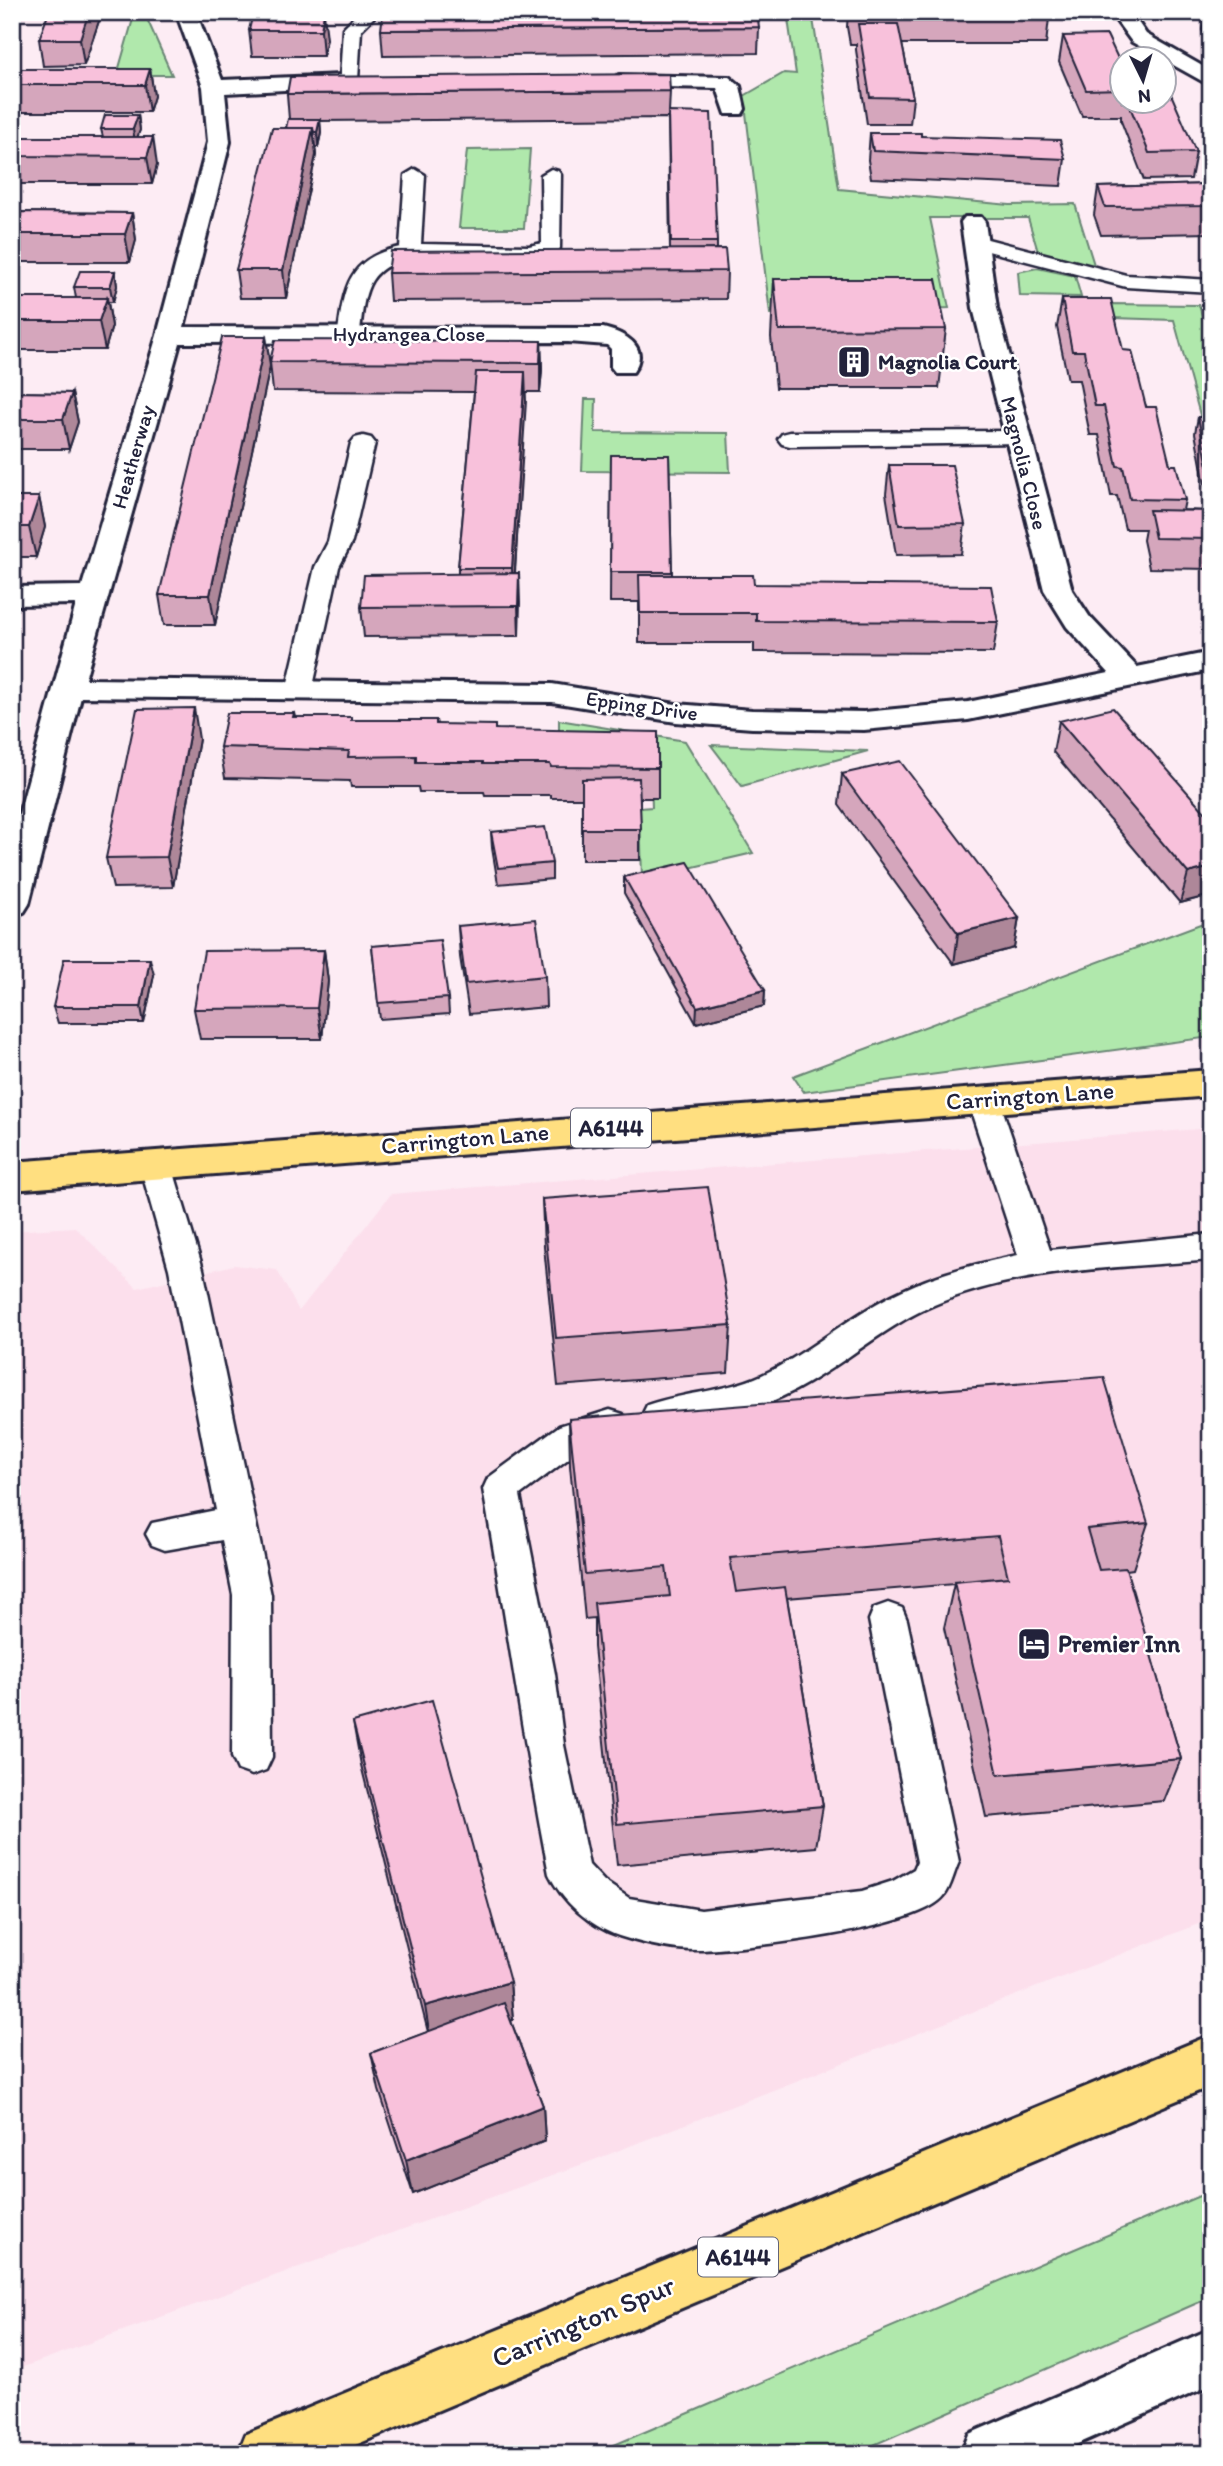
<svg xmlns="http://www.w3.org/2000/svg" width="1223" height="2466" font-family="Itim,sans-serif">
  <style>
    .built { fill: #fcdfec }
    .green { fill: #b0e8ac; stroke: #698574; stroke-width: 2 }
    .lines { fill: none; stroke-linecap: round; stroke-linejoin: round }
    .lane-casing { stroke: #22223b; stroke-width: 5 }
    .street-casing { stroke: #22223b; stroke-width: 6 }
    .primary-casing { stroke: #22223b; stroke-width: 6 }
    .lane { fill: #fff; fill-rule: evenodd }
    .street { fill: #fff; fill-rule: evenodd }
    .primary { fill: #ffdf80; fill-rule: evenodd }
    .wall { fill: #d5a6bc; stroke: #22223b; stroke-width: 2 }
    .shaded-wall { fill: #ae8799; stroke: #22223b; stroke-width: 2 }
    .building { fill: #f8c1db; stroke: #22223b; stroke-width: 2 }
    .labels { text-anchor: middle; stroke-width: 5; stroke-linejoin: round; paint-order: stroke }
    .far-street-label { font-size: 21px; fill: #22223b; stroke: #fff }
    .far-poi-label { font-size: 21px; font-weight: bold; fill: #22223b; stroke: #fff; text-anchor: start }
    .shield { fill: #fff; stroke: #646476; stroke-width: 2 }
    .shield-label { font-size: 23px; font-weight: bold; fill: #22223b }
    .street-label { font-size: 24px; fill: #22223b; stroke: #fff }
    .poi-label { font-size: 24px; font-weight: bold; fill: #22223b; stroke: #fff; text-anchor: start }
    .near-street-label { font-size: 28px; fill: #22223b; stroke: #fff }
  </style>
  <rect width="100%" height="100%" fill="#fdecf4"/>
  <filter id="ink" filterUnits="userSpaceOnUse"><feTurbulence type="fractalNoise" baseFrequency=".0143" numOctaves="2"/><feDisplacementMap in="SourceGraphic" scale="14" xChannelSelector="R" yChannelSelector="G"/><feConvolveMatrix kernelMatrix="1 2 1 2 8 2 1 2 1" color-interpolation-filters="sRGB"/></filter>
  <g filter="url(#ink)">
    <polygon class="built" points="1211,1128 1211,1919 594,2160 12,2371 12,1231 75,1227 137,1288 234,1265 277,1270 299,1311 391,1194"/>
    <g class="green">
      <polygon points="135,12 144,12 172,75 117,75"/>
      <polygon points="787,12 812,12 839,189 1010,205 1075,204 1095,268 1039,255 1028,218 930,218 949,308 770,314 744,96 784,73 796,74"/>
      <polygon points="530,149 524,228 459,228 467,150"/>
      <polygon points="1037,268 1075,276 1081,297 1020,296 1018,272"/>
      <polygon points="1109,304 1199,305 1211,346 1211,427 1203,426 1174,320 1113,318"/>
      <polygon points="585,399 596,399 595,432 728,433 730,472 582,471"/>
      <polygon points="559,720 685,741 753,853 642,879 640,808 652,807 650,752 559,752"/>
      <polygon points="711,745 868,751 742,786"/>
      <polygon points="1211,920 1211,1037 804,1092 793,1076"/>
      <polygon points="1211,2191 1211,2297 853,2454 593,2454"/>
    </g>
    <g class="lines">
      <defs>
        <g id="lane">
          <polygon points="359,12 379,12 361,30 358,80 349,86 340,80 343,28"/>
          <path d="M415 169 425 175 421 244 529 246 542 243 541 175 551 169 558 171 561 175 560 248 557 252 529 258 418 256C367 266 365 287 360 333L357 338H341L338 333C344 287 348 258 400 247L405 175Z"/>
          <polygon points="976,236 1126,275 1211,280 1211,292 1126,287 969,246 966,242 969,238"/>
          <polygon points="1017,431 1025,433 1029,438 1025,443 790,446 782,444 778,439 782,434 790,432"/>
          <polygon points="363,436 371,438 375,443 352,542 339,567 312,691 308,697 290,697 286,691 315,567 328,542 351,443 355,438"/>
          <path d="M983 1088 994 1091 999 1099 1050 1250 1211 1234V1260C1120 1268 1020 1268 934 1305 889 1324 851 1358 808 1383 775 1403 737 1415 699 1423 681 1426 665 1431 647 1425L642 1415 647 1405C685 1392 725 1392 762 1375 803 1356 837 1326 876 1304 920 1278 969 1265 1018 1255L967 1099 972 1091Z"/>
          <polygon points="156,1154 167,1158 172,1166 203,1269 271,1595 272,1757 266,1770 252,1775 238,1770 232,1757 233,1595 222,1540 165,1550 152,1545 146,1534 152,1523 216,1510 169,1269 140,1166 145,1158"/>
          <path d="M610 1410 623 1414 628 1424 623 1434 584 1447 520 1495 555 1674 564 1745 589 1865 604 1881 629 1898 701 1910 862 1891 893 1881 914 1869 917 1862 869 1620 874 1608 888 1603 902 1608 907 1620 959 1862C954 1872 951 1888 944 1896 917 1930 748 1948 703 1950 676 1951 644 1944 619 1936 590 1926 562 1902 549 1874 524 1746 506 1617 483 1489L488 1478 559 1426Z"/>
        </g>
        <g id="street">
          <path d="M176 12H196L222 80 342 75 353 81 342 87 225 93 230 142 184 327 603 328C624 333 651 346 633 372H615L611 367V349L607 345 568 342 180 343 85 679 552 684 676 704 752 710 864 712 968 702 1109 673 1067 627 1044 590 973 308 961 222 965 217H981L985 222 997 308 1072 590 1089 616 1137 667 1211 652V670L968 720 864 730 752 728 676 722 552 702 81 697 29 904 24 912 12 915V840L76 604 12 605V587L82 586 157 335 208 142 203 87Z"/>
          <polygon points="1110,12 1131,12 1146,34 1211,71 1211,86 1132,42"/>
          <polygon points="619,75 729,77 740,86 745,109 742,114 726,114 717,88 611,86 608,81"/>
          <polygon points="1211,2329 1211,2385 1055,2454 961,2454 969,2434"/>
        </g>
        <g id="primary">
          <polygon points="1211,1070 1211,1096 12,1190 12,1162"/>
          <polygon points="1211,2035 1211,2086 334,2454 238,2454 246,2434"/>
        </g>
      </defs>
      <use href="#lane" class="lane-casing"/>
      <use href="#street" class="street-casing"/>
      <use href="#primary" class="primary-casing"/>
      <use href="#lane" class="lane"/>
      <use href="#street" class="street"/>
      <use href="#primary" class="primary"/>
    </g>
    <g class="wall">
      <polygon points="848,12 1047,12 1049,18 1046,44 902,44 913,98 910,124 867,124 856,50 856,44 850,44 847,27"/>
      <polygon points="1206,12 1211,12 1211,46 1209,46 1202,30"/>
      <polygon points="259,13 310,13 327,39 323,56 252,56 249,30"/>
      <polygon points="101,15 84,65 43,66 39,39"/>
      <polygon points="759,27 758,53 383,56 381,30"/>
      <polygon points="1063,36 1122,67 1122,102 1164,102 1196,152 1191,179 1144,180 1121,121 1121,116 1082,116 1059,62"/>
      <polygon points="150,69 154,96 149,112 20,112 15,85"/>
      <polygon points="670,91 669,112 717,242 717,249 727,271 726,299 390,301 388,273 670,249 668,118 320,121 321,133 318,147 315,147 316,155 286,298 240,298 236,270 289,119 287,94"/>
      <polygon points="138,115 140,130 137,137 157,165 152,184 12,184 12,137 103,137 101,129"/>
      <polygon points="870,133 921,136 1065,159 1061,186 871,178 868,160"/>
      <polygon points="1211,184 1211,233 1101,235 1094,215 1098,187"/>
      <polygon points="12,212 132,213 136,240 130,262 12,262"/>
      <polygon points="115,271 117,286 113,302 108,302 112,326 105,350 12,350 12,298 76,298 74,287"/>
      <polygon points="774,279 946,329 939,388 776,388 771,337"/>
      <polygon points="1062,299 1123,350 1185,500 1183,510 1211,511 1211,569 1149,568 1143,540 1145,529 1125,529 1117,496 1111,496 1099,435 1090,435 1079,380 1068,380 1057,327"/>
      <polygon points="266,337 270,366 215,625 164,625 159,595"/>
      <polygon points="541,341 542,370 540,392 525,392 515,573 519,573 519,636 364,637 361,607 458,574 458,568 474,392 273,391 270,362"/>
      <polygon points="12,392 72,393 78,422 69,449 12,449"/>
      <polygon points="1198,417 1211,417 1211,492 1206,491 1195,433"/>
      <polygon points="611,455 669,455 672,575 754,584 998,622 993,653 754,652 754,643 639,643 639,602 610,602"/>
      <polygon points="889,465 965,524 961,554 896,555 886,494"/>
      <polygon points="12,497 39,497 45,527 36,557 12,557"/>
      <polygon points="294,713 295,717 351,720 436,720 437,724 495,729 658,768 658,798 640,798 640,860 582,860 582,798 551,798 551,795 485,795 484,792 419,792 418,787 351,787 350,781 225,778 220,747"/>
      <polygon points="1059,721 1211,819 1211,895 1180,903 1053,752"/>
      <polygon points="199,739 173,887 113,888 106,858"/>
      <polygon points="842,774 1019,918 1014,948 954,964 839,805"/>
      <polygon points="491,832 552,863 552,879 498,884 492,848"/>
      <polygon points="624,877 765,990 764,1006 696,1023 624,893"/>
      <polygon points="458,926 545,976 546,1007 469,1014 460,957"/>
      <polygon points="372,946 448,998 449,1014 380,1019"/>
      <polygon points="324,950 328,981 322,1039 200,1039 194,1009"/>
      <polygon points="154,975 144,1023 58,1023 53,1007"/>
      <polygon points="542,1199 731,1325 728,1373 558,1386 544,1247"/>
      <polygon points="569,1419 1148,1523 1133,1569 1126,1570 1181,1759 1164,1801 986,1817 944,1628 954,1584 787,1598 823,1806 816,1847 617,1865 594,1647 594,1618 585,1619 570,1466"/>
      <polygon points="353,1722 510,1982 513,2020 511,2021 543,2106 545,2141 413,2194 379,2090 371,2053 428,2032 361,1765"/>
    </g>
    <g class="shaded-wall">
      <polygon points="88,12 100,12 101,15 84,65 80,39"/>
      <polygon points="324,13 327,39 323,56 321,30"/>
      <polygon points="150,69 154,96 149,112 145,85"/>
      <polygon points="138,115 140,130 135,143 133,129"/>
      <polygon points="320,119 321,133 318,147 317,132"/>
      <polygon points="313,128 316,155 286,298 283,270"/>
      <polygon points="153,137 157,165 152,184 147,157"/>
      <polygon points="132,213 136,240 130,262 125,234"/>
      <polygon points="115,271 117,286 113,302 110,287"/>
      <polygon points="107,298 112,326 105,350 99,321"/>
      <polygon points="266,337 270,366 215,625 210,595"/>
      <polygon points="541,341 542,370 540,392 540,363"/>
      <polygon points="525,372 526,401 513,598 512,568"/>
      <polygon points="72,393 78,422 69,449 63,419"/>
      <polygon points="39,497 45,527 36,557 29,527"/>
      <polygon points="519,573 520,603 519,636 518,606"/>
      <polygon points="194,708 199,739 173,887 167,857"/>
      <polygon points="1211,867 1211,895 1180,903 1188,873"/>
      <polygon points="1019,918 1014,948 954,964 958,933"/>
      <polygon points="324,950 328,981 322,1039 317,1008"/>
      <polygon points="150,959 154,975 144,1023 141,1007"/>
      <polygon points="765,990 764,1006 696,1023 697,1007"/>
      <polygon points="510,1982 513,2020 431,2044 425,2006"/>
      <polygon points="543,2106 545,2141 413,2194 406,2160"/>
    </g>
    <g class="building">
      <polygon points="49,12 89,12 80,39 39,39"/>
      <polygon points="259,12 302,12 324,13 321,30 249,30 253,13"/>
      <polygon points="502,12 757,12 759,27 381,30 383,13"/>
      <polygon points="851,12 1047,12 1049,18 852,18"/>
      <polygon points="858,24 898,24 913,98 870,97"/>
      <polygon points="1107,35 1122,67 1122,89 1086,90 1063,36"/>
      <polygon points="21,69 150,69 145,85 15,85"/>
      <polygon points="669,74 670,91 287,94 290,77"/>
      <polygon points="1164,94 1171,94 1196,152 1149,153 1128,102 1164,102"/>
      <polygon points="668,112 711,113 717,242 671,242"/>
      <polygon points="105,115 138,115 133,129 101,129"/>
      <polygon points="288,119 320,119 317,132 314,132 313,128 286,128"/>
      <polygon points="272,128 313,128 283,270 236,270"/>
      <polygon points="870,133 921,133 921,136 1060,140 1065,159 873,151"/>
      <polygon points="12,137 153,137 147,157 12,156"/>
      <polygon points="1211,184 1211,206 1105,207 1098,187"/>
      <polygon points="12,212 132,213 125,234 12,234"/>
      <polygon points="725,249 727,271 388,273 391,251"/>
      <polygon points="80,271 115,271 110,287 74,287"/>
      <polygon points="774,279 936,279 946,329 779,330"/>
      <polygon points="12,298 107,298 99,321 12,321"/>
      <polygon points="1062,299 1111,299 1123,350 1132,351 1146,407 1156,407 1170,465 1176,465 1185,500 1130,499 1123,467 1117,466 1104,406 1095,406 1084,351 1072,351"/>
      <polygon points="222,337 266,337 210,595 159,595"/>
      <polygon points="275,340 541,341 540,363 270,362"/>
      <polygon points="476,372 525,372 512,568 458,568"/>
      <polygon points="12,392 72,393 63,419 12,419"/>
      <polygon points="1198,417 1211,417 1211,476 1210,476"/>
      <polygon points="611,455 669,455 672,572 610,572"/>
      <polygon points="889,465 952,465 965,524 899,525"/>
      <polygon points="12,497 39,497 29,527 12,527"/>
      <polygon points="1149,510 1211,511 1211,539 1155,538"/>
      <polygon points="519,573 518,606 361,607 364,575"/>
      <polygon points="639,575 753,575 754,584 991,586 998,622 756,621 756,613 640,613"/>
      <polygon points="194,708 167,857 106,858 137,709"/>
      <polygon points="1113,708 1211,819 1211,867 1188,873 1059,721"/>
      <polygon points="227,713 294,713 293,717 351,717 351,720 436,720 436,724 495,725 495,729 658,732 658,768 551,767 550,764 483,764 483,762 416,762 416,756 348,757 349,751 220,747"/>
      <polygon points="900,761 1019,918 958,933 842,774"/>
      <polygon points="639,778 641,829 582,829 582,779"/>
      <polygon points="545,827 552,863 498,868 491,832"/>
      <polygon points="688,862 765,990 697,1007 624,877"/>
      <polygon points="536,919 545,976 466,984 458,926"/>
      <polygon points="440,940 448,998 378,1003 372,946"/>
      <polygon points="324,950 317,1008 194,1009 204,951"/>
      <polygon points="64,959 150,959 141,1007 53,1007"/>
      <polygon points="708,1187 731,1325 556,1338 542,1199"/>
      <polygon points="1104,1377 1148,1523 1087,1529 1099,1570 1126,1568 1181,1759 998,1775 954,1582 1008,1577 998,1536 730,1558 736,1592 785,1587 823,1806 617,1824 594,1603 670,1596 666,1567 585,1574 569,1419"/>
      <polygon points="432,1700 510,1982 425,2006 353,1722"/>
      <polygon points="504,2003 543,2106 406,2160 371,2053"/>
    </g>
  </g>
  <defs>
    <symbol id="building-square" viewBox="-11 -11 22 22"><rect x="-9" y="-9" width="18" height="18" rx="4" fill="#22223b" stroke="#fff"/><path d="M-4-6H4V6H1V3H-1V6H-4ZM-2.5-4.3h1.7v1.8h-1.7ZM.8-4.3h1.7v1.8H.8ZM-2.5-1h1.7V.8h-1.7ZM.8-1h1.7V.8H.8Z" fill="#fff"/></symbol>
    <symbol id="hotel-square" viewBox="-11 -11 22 22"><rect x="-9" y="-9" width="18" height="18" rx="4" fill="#22223b" stroke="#fff"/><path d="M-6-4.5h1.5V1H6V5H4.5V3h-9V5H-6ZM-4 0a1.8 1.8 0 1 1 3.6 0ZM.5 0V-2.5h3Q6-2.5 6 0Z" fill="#fff"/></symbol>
  </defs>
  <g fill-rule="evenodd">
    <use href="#building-square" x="835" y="343" width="38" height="38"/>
    <use href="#hotel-square" x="1015" y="1625" width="38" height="38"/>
  </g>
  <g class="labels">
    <g class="far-street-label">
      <text x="409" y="341">Hydrangea Close</text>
      <text transform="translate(133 457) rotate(-74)" y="7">Heatherway</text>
      <text transform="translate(1024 463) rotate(76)" y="7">Magnolia Close</text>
      <text transform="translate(642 706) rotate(8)" y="7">Epping Drive</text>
    </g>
    <g class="far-poi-label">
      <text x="878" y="369">Magnolia Court</text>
    </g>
    <g class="shield">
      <rect x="571" y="1108.5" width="80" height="39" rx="5"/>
      <rect x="698" y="2237.5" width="80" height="39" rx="5"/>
    </g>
    <g class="shield-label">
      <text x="611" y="1136">A6144</text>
      <text x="738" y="2265">A6144</text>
    </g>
    <g class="street-label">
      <text transform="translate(1030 1096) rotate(-4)" y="8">Carrington Lane</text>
      <text transform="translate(465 1139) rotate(-5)" y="8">Carrington Lane</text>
    </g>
    <g class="poi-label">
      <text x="1058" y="1652">Premier Inn</text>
    </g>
    <g class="near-street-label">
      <text transform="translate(583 2321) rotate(-23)" y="10">Carrington Spur</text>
    </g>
  </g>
  <rect width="1223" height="2466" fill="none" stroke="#fff" stroke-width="42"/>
  <rect x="21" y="21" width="1181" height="2424" fill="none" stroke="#22223b" stroke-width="2.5" filter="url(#ink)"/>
  <g transform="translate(1143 80) rotate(175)"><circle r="33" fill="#ffffff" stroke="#a7a7b1" stroke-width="2"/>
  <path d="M0-5L12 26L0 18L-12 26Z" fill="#22223b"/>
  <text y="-10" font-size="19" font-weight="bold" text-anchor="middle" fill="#22223b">N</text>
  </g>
</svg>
